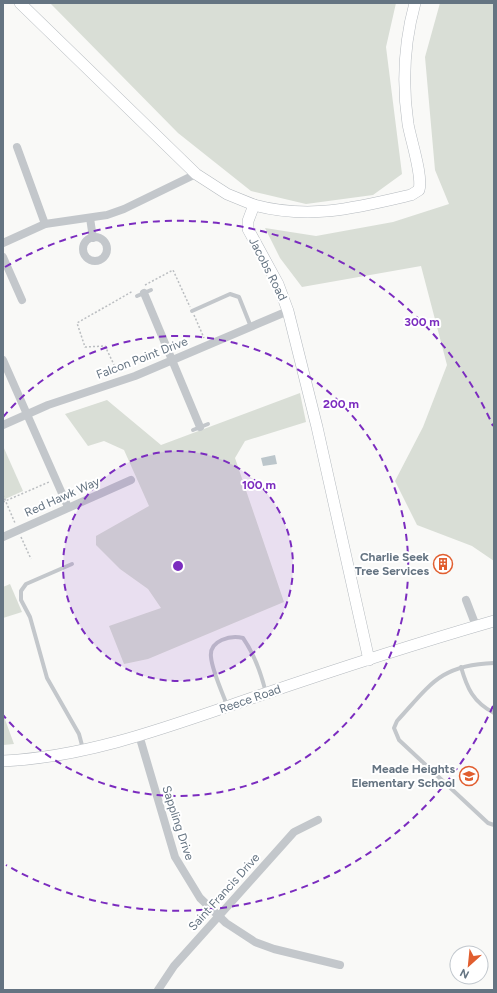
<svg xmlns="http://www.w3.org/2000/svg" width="497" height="993" font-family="Figtree,sans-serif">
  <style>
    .green { fill: #d9ded6 }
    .water { fill: #bcc6cb }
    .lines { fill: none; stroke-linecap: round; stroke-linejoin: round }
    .secondary-casing { stroke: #b5babf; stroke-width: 12 }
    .path { stroke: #bbbec1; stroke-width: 1.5; stroke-dasharray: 2 2; stroke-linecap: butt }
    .lane { stroke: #c3c7cb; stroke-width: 4 }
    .street { stroke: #c3c7cb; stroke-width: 8 }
    .secondary { stroke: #fff; stroke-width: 11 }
    .ring { fill: none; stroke: #7b2cbf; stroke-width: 2; stroke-dasharray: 7 5 }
    .labels { text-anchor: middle; stroke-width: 4; stroke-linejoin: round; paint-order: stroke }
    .street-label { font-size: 12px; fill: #657482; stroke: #fff }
    .poi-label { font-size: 12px; font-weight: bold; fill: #657482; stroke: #fff; text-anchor: end }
    .centre { fill: #7b2cbf; stroke: #fff; stroke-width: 2 }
    .ring-label { font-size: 12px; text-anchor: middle; font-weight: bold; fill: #7b2cbf; stroke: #fff; stroke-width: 4; stroke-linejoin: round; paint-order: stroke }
  </style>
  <rect width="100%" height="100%" fill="#f9f9f7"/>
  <g class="green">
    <polygon points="50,3 396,3 386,47 402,174 373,195 306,204 251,191 178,133"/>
    <polygon points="440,3 494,3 494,561 472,546 417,525 395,481 423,427 447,365 421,266 302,287 280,258 265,228 316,236 393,222 449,204 435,170 425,57"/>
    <polygon points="300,393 306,422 245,441 235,458 284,602 148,659 124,664 109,626 161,608 148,589 120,569 96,545 96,536 149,506 124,450 104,441 88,446 65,414 107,400 161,445"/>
    <polygon points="3,446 23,491 3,500"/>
    <polygon points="10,584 22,612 3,618 3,587"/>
    <polygon points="3,714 14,744 3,745"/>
  </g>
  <polygon class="water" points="275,455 277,464 263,466 261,458"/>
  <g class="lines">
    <defs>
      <g id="secondary">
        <polyline points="20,3 196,174 227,194 254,205 248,221 248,229 278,284 288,311 317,427 369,660"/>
        <path d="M254 205C310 220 356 208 411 195L419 190C423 176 411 141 408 124 402 83 404 43 415 3"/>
        <path d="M3 761C90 757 173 725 255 697 334 670 414 644 494 621"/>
      </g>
    </defs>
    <use href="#secondary" class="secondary-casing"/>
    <g class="path">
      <polyline points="145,285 173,270 190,307"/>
      <polyline points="194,315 204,338"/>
      <polyline points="118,373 105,346 85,347 77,323 133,291"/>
      <polyline points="3,495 15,523"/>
      <polyline points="3,502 49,482"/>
      <polyline points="21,537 31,559"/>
    </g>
    <g class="lane">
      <polyline points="137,296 151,290"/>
      <polyline points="192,311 230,294 239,297 251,327"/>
      <polyline points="193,430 208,424"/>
      <polyline points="72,564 26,584 21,591 21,600 30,617 47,678 79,734 83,749"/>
      <path d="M494 663C440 665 431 684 397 721L394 728 399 740 488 823 494 825"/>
      <path d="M461 667C467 688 473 702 494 713"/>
      <path d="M227 705C222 692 212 670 211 657 209 640 231 635 243 638 255 655 261 673 266 693"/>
    </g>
    <g class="street">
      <polyline points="17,147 45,224"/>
      <polyline points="90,218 93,238"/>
      <circle cx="95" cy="249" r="12"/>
      <polyline points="3,243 45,224 107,215 124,209 196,174"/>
      <polyline points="3,257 22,300"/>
      <polyline points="144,293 200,427"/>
      <polyline points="3,360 68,507"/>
      <polyline points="3,425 48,405 135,376 288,311"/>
      <polyline points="3,537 131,480"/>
      <polyline points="466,600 476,626"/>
      <polyline points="139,735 175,857 200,898 226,923 255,942 274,949 340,965"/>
      <polyline points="158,990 174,966 294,832 318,820"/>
    </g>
    <use href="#secondary" class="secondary"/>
  </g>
  <circle cx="178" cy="566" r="115" fill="#7b2cbf" fill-opacity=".12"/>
  <g class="ring">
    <circle cx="178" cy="566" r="115"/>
    <path d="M3 417A230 230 0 1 1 3 715"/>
    <path d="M493 706A345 345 0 0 1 6 865M5 267A345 345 0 0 1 493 426"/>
  </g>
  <defs>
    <symbol id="building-ring" viewBox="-11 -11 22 22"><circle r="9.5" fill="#fff" stroke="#e15e2f" stroke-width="1.5"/><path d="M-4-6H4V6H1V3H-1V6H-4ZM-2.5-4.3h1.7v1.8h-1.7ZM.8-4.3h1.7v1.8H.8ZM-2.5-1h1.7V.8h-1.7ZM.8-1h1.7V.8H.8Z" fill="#e15e2f"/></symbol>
    <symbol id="school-ring" viewBox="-11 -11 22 22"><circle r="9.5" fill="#fff" stroke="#e15e2f" stroke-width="1.5"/><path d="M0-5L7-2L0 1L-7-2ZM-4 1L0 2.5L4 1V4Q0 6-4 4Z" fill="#e15e2f"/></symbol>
  </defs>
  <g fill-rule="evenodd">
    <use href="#building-ring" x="432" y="553" width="22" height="22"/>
    <use href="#school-ring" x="458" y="765" width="22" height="22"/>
  </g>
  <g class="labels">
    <g class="street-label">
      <text transform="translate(268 269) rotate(63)" y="4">Jacobs Road</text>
      <text transform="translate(142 358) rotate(-21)" y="4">Falcon Point Drive</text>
      <text transform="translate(62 497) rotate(-24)" y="4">Red Hawk Way</text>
      <text transform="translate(250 699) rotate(-19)" y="4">Reece Road</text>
      <text transform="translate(178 823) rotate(72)" y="4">Sappling Drive</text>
      <text transform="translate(224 892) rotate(-48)" y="4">Saint Francis Drive</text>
    </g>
    <g class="poi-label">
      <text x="429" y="561">Charlie Seek<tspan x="429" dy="14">Tree Services</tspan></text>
      <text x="455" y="773">Meade Heights<tspan x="455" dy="14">Elementary School</tspan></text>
    </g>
  </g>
  <circle cx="178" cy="566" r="6" class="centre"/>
  <g class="ring-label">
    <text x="422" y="326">300 m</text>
    <text x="341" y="408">200 m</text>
    <text x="259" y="489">100 m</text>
  </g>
  <rect width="497" height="993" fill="none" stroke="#657482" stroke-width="8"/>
  <g transform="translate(469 965) rotate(207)"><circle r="19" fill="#ffffff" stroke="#c1c7cd"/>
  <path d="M0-3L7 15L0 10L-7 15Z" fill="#e15e2f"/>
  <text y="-6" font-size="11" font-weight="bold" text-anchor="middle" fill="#657482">N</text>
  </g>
</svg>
